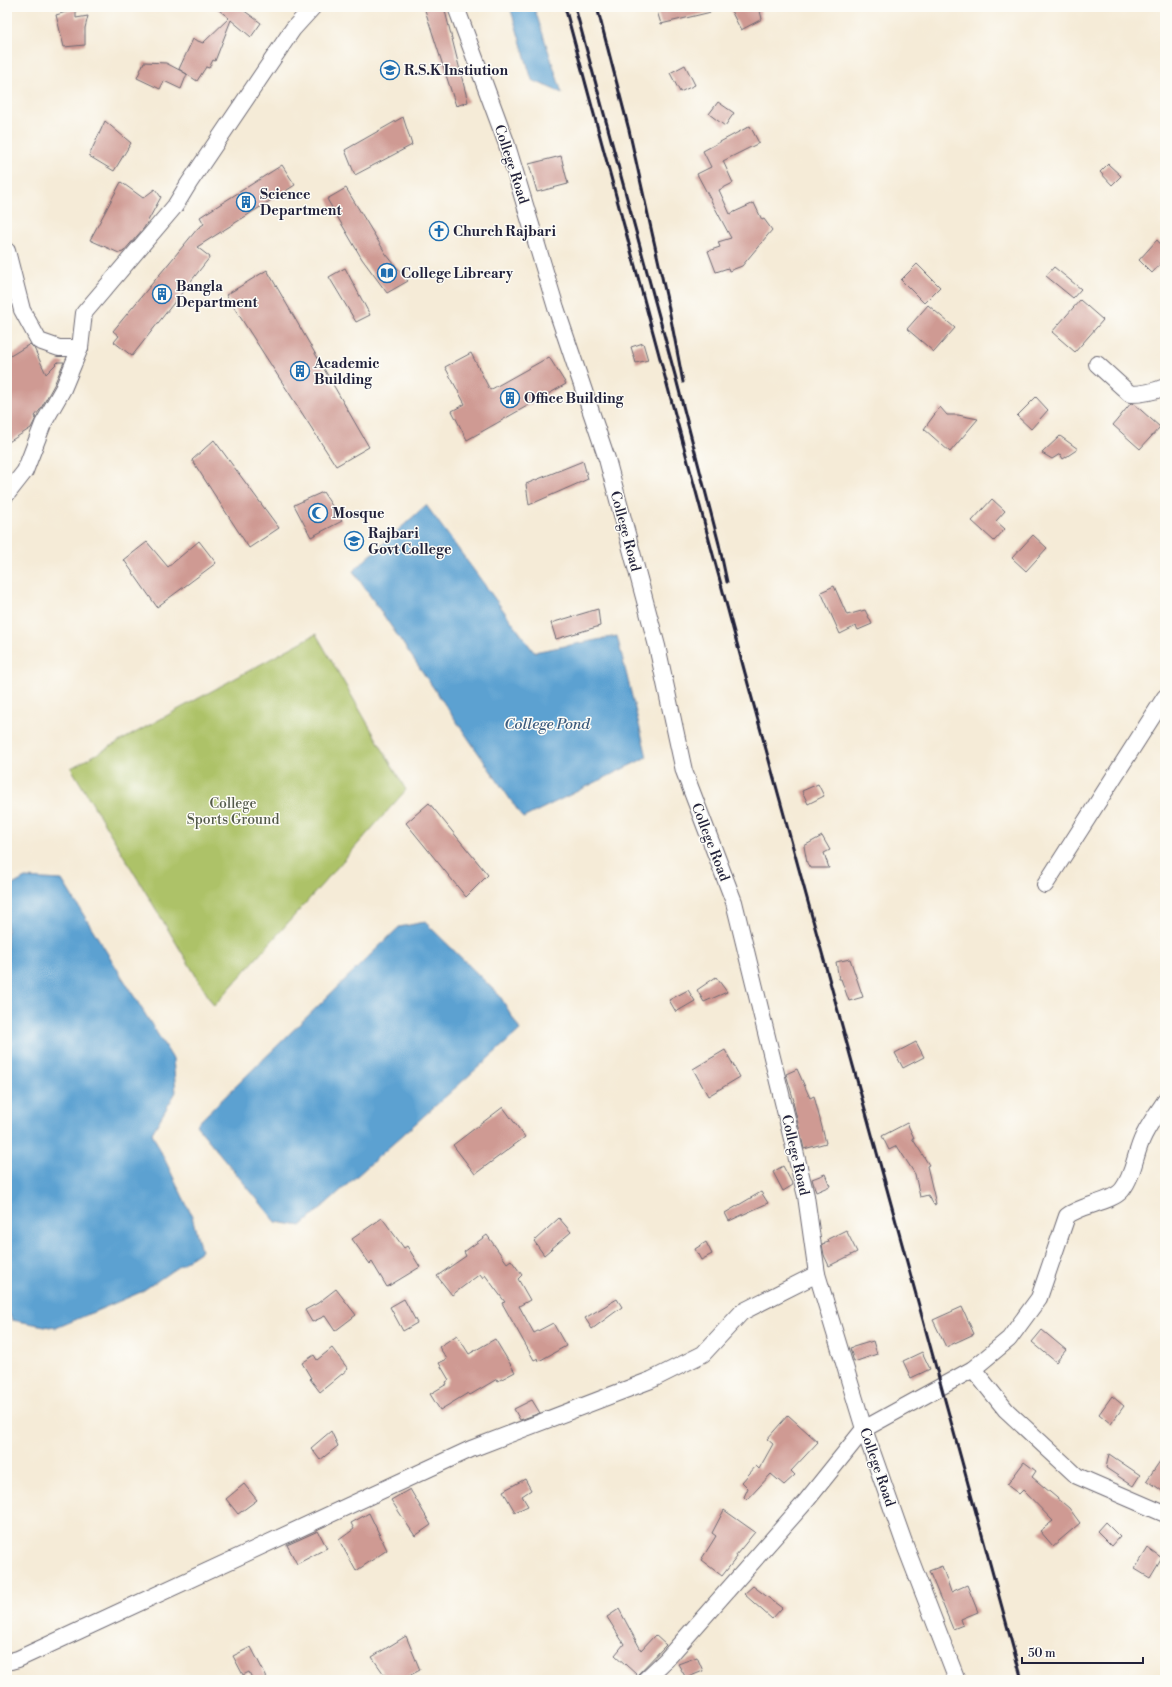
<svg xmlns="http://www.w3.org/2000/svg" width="1172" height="1687" font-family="'Libre Bodoni',serif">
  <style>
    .green { fill: #adc267; stroke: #687251 }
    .water { fill: #5ba1d1; stroke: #3e6286 }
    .building { fill: #cf9a93 }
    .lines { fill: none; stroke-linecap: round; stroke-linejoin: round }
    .minor-casing { stroke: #6c6872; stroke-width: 18 }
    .minor { stroke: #fff; stroke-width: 16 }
    .rail { stroke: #22223b; stroke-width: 3 }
    .labels { text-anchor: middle; stroke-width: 3; stroke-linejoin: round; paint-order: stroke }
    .poi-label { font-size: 14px; font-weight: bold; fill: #22223b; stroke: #fdfcf7; text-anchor: start }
    .street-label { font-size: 14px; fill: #22223b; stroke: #fdfcf7 }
    .park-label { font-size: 14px; fill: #535a4a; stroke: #fdfcf7 }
    .water-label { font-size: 15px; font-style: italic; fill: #3c5b7e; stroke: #fdfcf7 }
  </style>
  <rect width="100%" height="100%" fill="#fdfcf7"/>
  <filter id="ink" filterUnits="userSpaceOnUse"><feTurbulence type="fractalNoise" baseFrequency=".025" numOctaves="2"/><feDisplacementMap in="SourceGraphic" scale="8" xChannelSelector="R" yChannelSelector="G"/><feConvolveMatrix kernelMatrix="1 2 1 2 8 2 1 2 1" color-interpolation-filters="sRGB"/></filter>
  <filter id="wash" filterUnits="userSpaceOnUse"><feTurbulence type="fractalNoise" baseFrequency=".012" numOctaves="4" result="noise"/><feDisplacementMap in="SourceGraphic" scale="16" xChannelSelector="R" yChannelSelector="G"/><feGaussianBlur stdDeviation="0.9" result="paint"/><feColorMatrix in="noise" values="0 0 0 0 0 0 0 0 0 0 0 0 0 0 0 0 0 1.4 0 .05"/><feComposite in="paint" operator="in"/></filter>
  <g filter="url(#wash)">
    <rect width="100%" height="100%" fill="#f5ebd7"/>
    <polygon class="green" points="316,634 406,790 214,1006 71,768"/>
    <g class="water">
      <polygon points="510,7 534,7 562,93 532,80"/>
      <polygon points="426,505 534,652 617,636 647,757 523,818 353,571"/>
      <polygon points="25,878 62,880 173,1059 176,1092 152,1133 192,1216 201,1251 141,1292 56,1328 12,1320 7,1309 7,888"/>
      <polygon points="425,922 500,996 520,1030 301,1226 276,1222 196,1125 399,927"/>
    </g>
    <g id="blocks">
      <g class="building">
        <polygon points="215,7 239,7 261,23 251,37 231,20 215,61 213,60 209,68 206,67 197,81 179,69 193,39 203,43 229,18"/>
        <polygon points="424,7 444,7 468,102 456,106"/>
        <polygon points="676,7 711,7 711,12 661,24 657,11"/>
        <polygon points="729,7 759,7 762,19 741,30"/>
        <polygon points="76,9 76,18 88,16 85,28 85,45 64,47 56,15"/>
        <polygon points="144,62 166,63 187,74 181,89 164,81 160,89 137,78"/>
        <polygon points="685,65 695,85 680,92 670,73"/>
        <polygon points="718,102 734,113 725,126 709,114"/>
        <polygon points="403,117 412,145 355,175 345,150"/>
        <polygon points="105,121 131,143 114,171 89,156"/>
        <polygon points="750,126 759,143 723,161 733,183 719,190 730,214 754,203 762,220 764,219 772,230 742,266 729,271 728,268 716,272 708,251 720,247 718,242 731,238 697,174 711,167 703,151"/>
        <polygon points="561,156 568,184 537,192 529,164"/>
        <polygon points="1108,164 1121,176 1112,185 1100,172"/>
        <polygon points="282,165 295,185 197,247 210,257 132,356 114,342 119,336 113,331 198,228 204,224 200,217"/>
        <polygon points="121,182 143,198 155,189 161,197 144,228 123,252 119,253 90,240"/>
        <polygon points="346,188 386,254 408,281 387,293 362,259 327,199"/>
        <polygon points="1157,240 1165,249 1165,259 1152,273 1139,260"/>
        <polygon points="917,264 940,287 924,303 901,280"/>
        <polygon points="1054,267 1081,289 1073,298 1046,276"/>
        <polygon points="345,268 370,315 356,322 329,277"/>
        <polygon points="267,270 369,447 336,466 226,295"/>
        <polygon points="1080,300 1103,320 1075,352 1052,332"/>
        <polygon points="928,305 955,328 934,352 907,329"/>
        <polygon points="643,343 648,360 636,363 631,347"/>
        <polygon points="30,344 34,348 46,374 58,362 64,362 54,385 40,410 35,416 36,418 31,428 7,443 7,358"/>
        <polygon points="471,353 490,390 549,357 566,384 467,440 452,411 465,404 445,367"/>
        <polygon points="1036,397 1048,410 1031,429 1017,416"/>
        <polygon points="1131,403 1133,403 1160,427 1140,449 1113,425"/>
        <polygon points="940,407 947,415 958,415 978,419 950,452 924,429"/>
        <polygon points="1060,436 1078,449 1063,459 1060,454 1052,459 1042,453"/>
        <polygon points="214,440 279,528 249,548 192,460"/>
        <polygon points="583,461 588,479 529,505 526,484"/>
        <polygon points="323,492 342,521 311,537 294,505"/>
        <polygon points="992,499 1005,511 996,521 1005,529 994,541 972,521"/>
        <polygon points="1033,535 1047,548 1026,571 1012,558"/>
        <polygon points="199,541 216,563 157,607 124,560 147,542 168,567"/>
        <polygon points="834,586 847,615 865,610 872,624 858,630 856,626 840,634 821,592"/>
        <polygon points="598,609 600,626 556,639 551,623"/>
        <polygon points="818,784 824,796 808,804 802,791"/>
        <polygon points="429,803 488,875 466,897 406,823"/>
        <polygon points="822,836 830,850 824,853 829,868 810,868 807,863 804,846"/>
        <polygon points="850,959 863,997 849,1001 841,979 839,979 836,962"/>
        <polygon points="716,977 727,992 704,1002 697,990"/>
        <polygon points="688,990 695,1001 676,1012 669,1000"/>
        <polygon points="916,1042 924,1057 903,1068 895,1053"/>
        <polygon points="725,1050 740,1077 708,1096 693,1069"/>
        <polygon points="797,1069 810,1098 814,1096 826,1143 804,1149 793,1102 794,1101 786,1074"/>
        <polygon points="503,1107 525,1137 475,1174 453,1145"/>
        <polygon points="907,1123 914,1138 912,1138 929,1165 927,1166 936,1204 934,1205 928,1195 920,1197 915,1174 897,1146 889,1150 882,1136"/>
        <polygon points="783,1166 793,1185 783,1191 773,1172"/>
        <polygon points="825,1174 830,1186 816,1192 812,1179"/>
        <polygon points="761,1192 768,1203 729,1221 725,1213"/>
        <polygon points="382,1218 404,1248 407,1246 420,1267 387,1287 372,1262 370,1264 352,1239"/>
        <polygon points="559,1218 571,1232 544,1255 534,1241"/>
        <polygon points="846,1230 857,1252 829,1266 824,1255 822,1244 829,1242 828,1239"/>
        <polygon points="487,1235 507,1263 511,1260 522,1275 518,1279 530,1300 519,1306 534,1333 553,1323 566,1346 539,1361 538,1358 534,1360 502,1303 505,1302 485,1275 483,1278 480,1274 452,1295 437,1276 466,1256 464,1252"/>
        <polygon points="706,1242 712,1254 701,1260 695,1249"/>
        <polygon points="336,1289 356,1315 335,1331 325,1316 312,1322 305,1310 318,1303"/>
        <polygon points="404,1299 417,1323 403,1331 390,1307"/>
        <polygon points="617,1299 622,1307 592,1329 585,1318"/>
        <polygon points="962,1307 974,1334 946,1347 933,1320"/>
        <polygon points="1042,1330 1066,1350 1056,1362 1032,1342"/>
        <polygon points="457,1335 469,1354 495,1339 515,1372 498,1381 497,1379 470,1395 468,1393 440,1410 430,1394 447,1384 446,1382 449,1380 439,1363 447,1359 439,1347"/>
        <polygon points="873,1341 877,1354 854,1362 850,1348"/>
        <polygon points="332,1348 348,1369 320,1392 310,1379 311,1378 302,1363 314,1355 317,1360"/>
        <polygon points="922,1352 930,1369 911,1378 903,1361"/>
        <polygon points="1112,1396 1124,1406 1111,1424 1099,1414"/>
        <polygon points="532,1400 540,1413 520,1420 514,1409"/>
        <polygon points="788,1415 818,1442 791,1471 795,1475 784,1485 771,1474 747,1500 744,1497 748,1488 742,1482 756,1466 759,1469 773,1444 767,1439"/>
        <polygon points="331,1431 338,1446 320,1460 311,1448"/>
        <polygon points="1109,1454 1140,1475 1133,1486 1106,1468"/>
        <polygon points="1165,1454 1165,1493 1147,1480"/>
        <polygon points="1024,1462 1036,1471 1032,1477 1069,1508 1080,1523 1053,1546 1040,1531 1053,1521 1023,1490 1019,1494 1007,1485"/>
        <polygon points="525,1479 531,1490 522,1496 528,1506 515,1512 503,1491"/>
        <polygon points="244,1484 257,1500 238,1514 226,1499"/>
        <polygon points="410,1489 431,1525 415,1536 391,1500"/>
        <polygon points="724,1510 755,1532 736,1555 737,1557 722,1576 701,1560 716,1536 712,1533"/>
        <polygon points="369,1513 387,1550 356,1571 339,1540 354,1529 351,1523"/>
        <polygon points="1105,1522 1120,1537 1112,1546 1097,1531"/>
        <polygon points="318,1531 327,1548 297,1564 287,1545"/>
        <polygon points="1148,1548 1162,1558 1150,1578 1135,1569"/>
        <polygon points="942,1566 951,1592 967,1585 978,1612 961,1619 963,1625 953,1629 929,1571"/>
        <polygon points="753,1586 782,1608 772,1619 744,1594"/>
        <polygon points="619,1609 641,1650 655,1635 666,1645 637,1675 615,1655 624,1644 607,1617"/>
        <polygon points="406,1636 420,1670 401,1680 388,1680 372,1657"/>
        <polygon points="251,1647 268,1680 253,1680 249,1672 243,1675 233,1656"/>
        <polygon points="697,1657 703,1671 686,1678 678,1664"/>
      </g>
    </g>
  </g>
  <g filter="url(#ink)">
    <use href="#blocks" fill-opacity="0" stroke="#6c6872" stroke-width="1"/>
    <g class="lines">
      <defs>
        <g id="minor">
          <polyline points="456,7 506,142 556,308 607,459 657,646 684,771 734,902 806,1196 817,1274 864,1429 906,1548 957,1680"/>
          <polyline points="7,251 22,310 39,341 59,348 80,348"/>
          <path d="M1097 364 1130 394C1143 394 1153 392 1165 387"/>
          <polyline points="7,494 25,471 43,424 63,389 80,348 84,313 175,206 189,183 293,29 313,7"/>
          <polyline points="1045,885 1165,697"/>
          <polyline points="973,1369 1006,1410 1077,1476 1165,1514"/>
          <polyline points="7,1662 18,1659 471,1449 651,1380 703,1354 742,1312 817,1274"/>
          <path d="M645 1680 666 1660 807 1500 864 1429 973 1369 1009 1339 1039 1298 1067 1216C1082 1204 1111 1203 1122 1190 1134 1175 1135 1152 1144 1135 1150 1123 1158 1112 1165 1101"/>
        </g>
      </defs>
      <use href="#minor" class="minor-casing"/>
      <use href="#minor" class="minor"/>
      <g class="rail">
        <polyline points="565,7 745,673 1022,1680"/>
        <polyline points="575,7 675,375 719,544 727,582"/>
        <polyline points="597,7 629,130 668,304 683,382"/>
      </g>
    </g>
  </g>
  <defs>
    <symbol id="school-ring" viewBox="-11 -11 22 22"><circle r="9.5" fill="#fdfcf7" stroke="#1f6fb2" stroke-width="1.5"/><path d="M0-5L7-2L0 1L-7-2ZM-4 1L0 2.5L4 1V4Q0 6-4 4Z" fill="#1f6fb2"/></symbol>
    <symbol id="building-ring" viewBox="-11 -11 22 22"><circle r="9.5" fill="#fdfcf7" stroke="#1f6fb2" stroke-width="1.5"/><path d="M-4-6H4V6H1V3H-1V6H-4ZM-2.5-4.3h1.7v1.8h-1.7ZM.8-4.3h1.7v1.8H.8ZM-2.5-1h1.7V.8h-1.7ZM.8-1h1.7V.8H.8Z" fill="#1f6fb2"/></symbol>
    <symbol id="church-ring" viewBox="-11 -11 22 22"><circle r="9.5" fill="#fdfcf7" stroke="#1f6fb2" stroke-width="1.5"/><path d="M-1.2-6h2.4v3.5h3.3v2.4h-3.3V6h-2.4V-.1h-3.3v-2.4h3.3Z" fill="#1f6fb2"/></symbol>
    <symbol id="library-ring" viewBox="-11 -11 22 22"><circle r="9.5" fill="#fdfcf7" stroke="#1f6fb2" stroke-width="1.5"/><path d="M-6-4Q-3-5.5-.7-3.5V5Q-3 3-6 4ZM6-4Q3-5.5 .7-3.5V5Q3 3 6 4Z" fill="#1f6fb2"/></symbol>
    <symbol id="mosque-ring" viewBox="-11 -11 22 22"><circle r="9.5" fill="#fdfcf7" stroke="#1f6fb2" stroke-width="1.5"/><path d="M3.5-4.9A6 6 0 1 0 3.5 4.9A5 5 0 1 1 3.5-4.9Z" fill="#1f6fb2"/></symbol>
    <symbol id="university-ring" viewBox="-11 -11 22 22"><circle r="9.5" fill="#fdfcf7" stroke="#1f6fb2" stroke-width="1.5"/><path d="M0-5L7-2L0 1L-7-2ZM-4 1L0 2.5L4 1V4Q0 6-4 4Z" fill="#1f6fb2"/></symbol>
  </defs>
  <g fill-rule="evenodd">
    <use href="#school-ring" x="379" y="59" width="22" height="22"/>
    <use href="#building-ring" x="235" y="191" width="22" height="22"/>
    <use href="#church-ring" x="428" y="220" width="22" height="22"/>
    <use href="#library-ring" x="376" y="262" width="22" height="22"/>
    <use href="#building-ring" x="151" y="283" width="22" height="22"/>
    <use href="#building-ring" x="289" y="360" width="22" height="22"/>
    <use href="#building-ring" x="499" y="387" width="22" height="22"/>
    <use href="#mosque-ring" x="307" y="502" width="22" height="22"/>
    <use href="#university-ring" x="343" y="530" width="22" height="22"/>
  </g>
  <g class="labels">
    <g class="poi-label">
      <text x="404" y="75">R.S.K Instiution</text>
      <text x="260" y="199">Science<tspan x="260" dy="16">Department</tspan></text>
      <text x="453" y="236">Church Rajbari</text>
      <text x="401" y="278">College Libreary</text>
      <text x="176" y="291">Bangla<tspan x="176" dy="16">Department</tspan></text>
      <text x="314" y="368">Academic<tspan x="314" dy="16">Building</tspan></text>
      <text x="524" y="403">Office Building</text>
      <text x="332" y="518">Mosque</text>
      <text x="368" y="538">Rajbari<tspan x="368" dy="16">Govt College</tspan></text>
    </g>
    <g class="street-label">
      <text transform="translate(512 164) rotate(72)" y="5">College Road</text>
      <text transform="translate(626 531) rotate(75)" y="5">College Road</text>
      <text transform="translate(711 842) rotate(69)" y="5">College Road</text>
      <text transform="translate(796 1155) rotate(77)" y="5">College Road</text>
      <text transform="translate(878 1467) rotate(71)" y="5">College Road</text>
    </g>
    <g class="park-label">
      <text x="233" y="808">College<tspan x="233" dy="16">Sports Ground</tspan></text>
    </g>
    <g class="water-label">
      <text x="547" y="729">College Pond</text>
    </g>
  </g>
  <rect width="1172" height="1687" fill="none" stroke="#fdfcf7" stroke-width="24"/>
  <path d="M1022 1657v6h121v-6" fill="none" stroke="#22223b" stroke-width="2"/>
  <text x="1028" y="1657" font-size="12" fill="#22223b" stroke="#fdfcf7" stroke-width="3" paint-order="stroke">50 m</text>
</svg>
